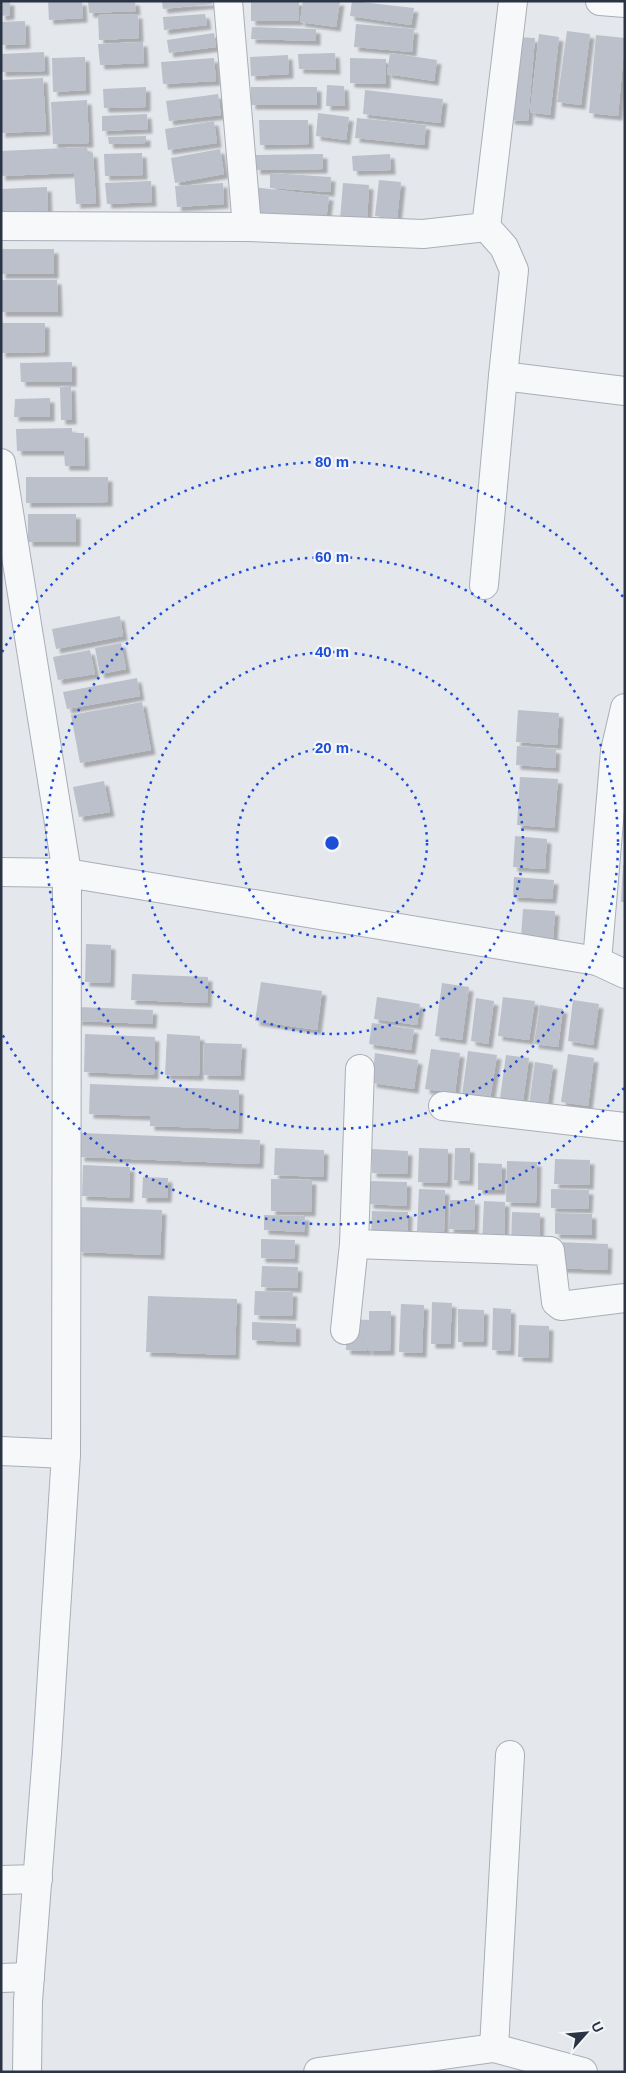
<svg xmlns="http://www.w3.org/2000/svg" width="626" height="2073" font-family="Helvetica,sans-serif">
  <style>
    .building { fill: #bbc0ca; filter: url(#shadow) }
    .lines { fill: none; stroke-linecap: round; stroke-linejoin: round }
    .minor-casing { stroke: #a9aeb7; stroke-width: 30 }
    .tertiary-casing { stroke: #a9aeb7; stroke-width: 30 }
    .minor { stroke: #f7f8fa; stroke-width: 28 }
    .tertiary { stroke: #f7f8fa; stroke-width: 28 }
    .ring { fill: none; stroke: #1d4ed8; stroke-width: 2.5; stroke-dasharray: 2.5 5 }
    .centre { fill: #1d4ed8; stroke: #f4f6f9; stroke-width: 2.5 }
    .ring-label { font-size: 15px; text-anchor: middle; font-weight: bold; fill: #1d4ed8; stroke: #f4f6f9; stroke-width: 4.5; stroke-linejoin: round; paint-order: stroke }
  </style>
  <defs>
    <filter id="shadow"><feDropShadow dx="4.5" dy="4.5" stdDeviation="1" flood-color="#0004"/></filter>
  </defs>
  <rect width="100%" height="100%" fill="#e4e7ec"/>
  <g class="building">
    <polygon points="1,1 10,1 10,15 1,16"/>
    <polygon points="48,1 82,1 83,18 49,20"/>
    <polygon points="88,1 135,1 136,11 89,13"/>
    <polygon points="162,1 212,1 212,4 163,9"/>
    <rect x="251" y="1" width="48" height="20"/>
    <polygon points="303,1 340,1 336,27 300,22"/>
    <polygon points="352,1 414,8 411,25 350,16"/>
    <polygon points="138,14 139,38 99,40 98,15"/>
    <polygon points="205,14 207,25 164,30 163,17"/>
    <polygon points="25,21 26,44 1,45 1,22"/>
    <polygon points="356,24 414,29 412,52 354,47"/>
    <polygon points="252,27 316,29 316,41 251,39"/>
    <polygon points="567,31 590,34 581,105 557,102"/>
    <polygon points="214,33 216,47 169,53 167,40"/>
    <polygon points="539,34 559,37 550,115 530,112"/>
    <polygon points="596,35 625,38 618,116 589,113"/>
    <polygon points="517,37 535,38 528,121 510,120"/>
    <polygon points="143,42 144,63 100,65 98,44"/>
    <polygon points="44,52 45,71 1,72 1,54"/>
    <polygon points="335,53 336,70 299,69 298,54"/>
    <polygon points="390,53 437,60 434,81 387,74"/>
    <polygon points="288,55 289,74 251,76 250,57"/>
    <polygon points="85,57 86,90 53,92 52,58"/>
    <polygon points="214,58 216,81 163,84 161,62"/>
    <polygon points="350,58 386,59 386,84 350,83"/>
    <polygon points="43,78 46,131 1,133 1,80"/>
    <polygon points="327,85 344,86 345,106 326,106"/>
    <polygon points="146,87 146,107 104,108 103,89"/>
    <rect x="251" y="87" width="66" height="18"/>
    <polygon points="365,90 443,99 440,123 363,114"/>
    <polygon points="218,94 221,115 169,121 166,101"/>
    <polygon points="87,100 89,143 53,144 51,102"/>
    <polygon points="318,113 349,117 346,140 316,136"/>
    <polygon points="147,114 148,129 102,131 102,116"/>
    <polygon points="357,118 426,125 424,145 355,138"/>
    <polygon points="259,120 308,120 309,144 260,145"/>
    <polygon points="214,121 217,143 168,150 165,129"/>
    <polygon points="146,136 146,143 109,144 108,137"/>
    <polygon points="87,147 88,153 93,153 96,203 76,204 74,173 1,176 1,151"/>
    <polygon points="220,149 224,174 175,183 171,158"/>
    <polygon points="142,153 143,175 105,176 104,154"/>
    <polygon points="323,154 323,169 256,170 255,155"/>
    <polygon points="390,154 391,170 353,171 352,156"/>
    <polygon points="270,173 331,177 330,192 270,188"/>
    <polygon points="379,180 401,182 397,219 375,216"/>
    <polygon points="151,181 152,202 107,204 105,183"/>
    <polygon points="223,183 224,204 177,207 175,186"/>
    <polygon points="343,183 369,185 367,223 340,220"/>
    <polygon points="47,187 48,214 1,216 1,189"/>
    <polygon points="253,187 329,196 326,221 251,212"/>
    <rect x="1" y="249" width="53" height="25"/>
    <polygon points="1,280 57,280 58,312 1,312"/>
    <polygon points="1,323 45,323 45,352 1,353"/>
    <polygon points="72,362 72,382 21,382 20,363"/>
    <polygon points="71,386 72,420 61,420 60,387"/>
    <polygon points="50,398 50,417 14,417 15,399"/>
    <polygon points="72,428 72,433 84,433 85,466 65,466 64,451 17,451 16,429"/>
    <polygon points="26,477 108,477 108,502 26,503"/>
    <rect x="28" y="514" width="48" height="28"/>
    <polygon points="120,616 123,636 56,649 52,629"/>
    <polygon points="121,643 126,669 100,674 95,648"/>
    <polygon points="90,650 95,674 58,680 53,657"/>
    <polygon points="137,678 140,696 67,709 63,692"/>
    <polygon points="142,702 151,750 80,763 71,715"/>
    <polygon points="518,710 559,713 557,745 516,742"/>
    <polygon points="517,746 556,749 555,768 516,765"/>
    <polygon points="520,777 558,779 554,828 517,825"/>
    <polygon points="104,781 110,812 79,817 73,787"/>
    <polygon points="515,836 547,839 545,869 513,867"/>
    <polygon points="623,865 625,865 625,902 621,902"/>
    <polygon points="514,877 554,880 552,899 513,897"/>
    <polygon points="523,909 555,911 553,940 521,938"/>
    <polygon points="86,944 111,945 110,983 85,982"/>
    <polygon points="132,974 208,977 207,1003 131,1000"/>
    <polygon points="261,982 322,991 317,1030 255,1021"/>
    <polygon points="442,983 469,987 462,1040 435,1036"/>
    <polygon points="377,997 420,1004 417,1025 374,1019"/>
    <polygon points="503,997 535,1001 529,1040 498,1036"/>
    <polygon points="476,998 494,1001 488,1044 471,1041"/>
    <polygon points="573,1000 599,1004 593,1045 568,1041"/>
    <polygon points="540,1005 563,1009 558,1047 534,1044"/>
    <polygon points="78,1007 153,1010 152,1024 77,1021"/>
    <polygon points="372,1023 414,1029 411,1050 369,1044"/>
    <polygon points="85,1034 155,1037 154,1075 84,1072"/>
    <polygon points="167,1034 200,1036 199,1076 165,1075"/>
    <polygon points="204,1043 242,1044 240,1076 203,1075"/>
    <polygon points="431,1049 460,1053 455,1093 425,1089"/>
    <polygon points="468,1051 497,1055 490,1099 462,1095"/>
    <polygon points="375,1053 418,1060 414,1089 372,1083"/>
    <polygon points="568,1054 594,1058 588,1106 561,1102"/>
    <polygon points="506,1055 529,1058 523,1101 500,1098"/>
    <polygon points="535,1062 553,1065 547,1109 529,1106"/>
    <polygon points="90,1084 239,1090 238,1129 150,1126 150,1116 89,1114"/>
    <polygon points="81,1133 260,1140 259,1164 80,1157"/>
    <polygon points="275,1148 324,1150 323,1177 274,1175"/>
    <polygon points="419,1148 448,1149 447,1183 418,1182"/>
    <polygon points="455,1148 470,1148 469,1181 454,1180"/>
    <polygon points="372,1149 408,1151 407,1174 372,1173"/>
    <polygon points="555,1159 590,1160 589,1185 554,1184"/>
    <polygon points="507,1161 537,1162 536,1203 506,1202"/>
    <polygon points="478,1163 502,1164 501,1190 478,1190"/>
    <polygon points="83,1165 130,1167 129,1198 82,1196"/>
    <polygon points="143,1177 168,1178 167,1198 142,1198"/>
    <polygon points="271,1179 312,1180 311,1212 271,1211"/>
    <polygon points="369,1181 407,1182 406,1206 369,1204"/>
    <polygon points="419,1189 445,1190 444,1232 417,1231"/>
    <polygon points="551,1189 589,1190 588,1209 551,1208"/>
    <polygon points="450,1200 475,1200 474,1230 449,1229"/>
    <polygon points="484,1201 505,1202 504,1246 482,1245"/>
    <polygon points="80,1207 162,1210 160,1255 78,1252"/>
    <polygon points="372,1211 408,1212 407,1241 371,1239"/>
    <polygon points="512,1212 540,1213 539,1247 511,1246"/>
    <polygon points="555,1213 592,1214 592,1235 555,1234"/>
    <polygon points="264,1215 305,1216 304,1232 264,1230"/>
    <polygon points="261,1239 295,1240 294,1259 261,1258"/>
    <polygon points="558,1242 608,1244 607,1270 557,1268"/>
    <polygon points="262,1266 298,1267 297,1288 261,1287"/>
    <polygon points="255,1291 293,1292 292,1316 254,1315"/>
    <polygon points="148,1296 237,1299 235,1355 146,1352"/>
    <polygon points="432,1302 452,1303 450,1344 431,1344"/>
    <polygon points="401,1304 424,1305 422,1353 399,1352"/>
    <polygon points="493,1308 511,1309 510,1351 492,1350"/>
    <polygon points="458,1309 484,1310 483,1342 458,1342"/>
    <polygon points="369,1311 391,1311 390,1351 368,1351 368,1327 367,1351 346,1350 347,1319 369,1320"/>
    <polygon points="252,1322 296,1324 296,1342 252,1340"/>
    <polygon points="519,1325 549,1326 548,1358 518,1357"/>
  </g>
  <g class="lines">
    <defs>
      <g id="minor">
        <polyline points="228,1 247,227"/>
        <polyline points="600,1 625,3"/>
        <polyline points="486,227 504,247 514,270 503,376 625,391"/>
        <polyline points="484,585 503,376"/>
        <polyline points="1,872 67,873 597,961 625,974"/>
        <polyline points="597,961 615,751 625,708"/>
        <polyline points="443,1106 625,1127"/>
        <polyline points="354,1244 360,1069"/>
        <polyline points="345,1330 354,1244 550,1251 556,1302 561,1306 625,1298"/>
        <polyline points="1,1451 66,1454"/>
        <polyline points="1,1880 38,1879"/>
        <polyline points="1,1978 30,1977"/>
        <polyline points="494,2048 510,1755"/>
        <polyline points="318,2072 494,2048 583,2072"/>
      </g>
      <g id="tertiary">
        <polyline points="1,226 247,227 423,234 486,227 513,1"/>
        <polyline points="1,463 67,873 66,1454 47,1753 28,2001 27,2072"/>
      </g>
    </defs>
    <use href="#minor" class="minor-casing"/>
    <use href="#tertiary" class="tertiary-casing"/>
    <use href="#minor" class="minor"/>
    <use href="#tertiary" class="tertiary"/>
  </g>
  <g class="ring">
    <circle cx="332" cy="843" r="95"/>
    <circle cx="332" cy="843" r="191"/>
    <circle cx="332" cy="843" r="286"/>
    <path d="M624 1088A381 381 0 0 1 2 1034M2 652A381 381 0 0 1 624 598"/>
  </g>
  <circle cx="332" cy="843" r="8" class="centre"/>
  <g class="ring-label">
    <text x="332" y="467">80 m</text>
    <text x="332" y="562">60 m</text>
    <text x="332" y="657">40 m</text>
    <text x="332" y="753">20 m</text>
  </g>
  <rect width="626" height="2073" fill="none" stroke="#2b3445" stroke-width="5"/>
  <g transform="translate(586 2033) rotate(63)" stroke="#f4f6f9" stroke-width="4" paint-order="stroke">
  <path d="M0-4L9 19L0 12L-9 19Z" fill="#2b3445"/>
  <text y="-8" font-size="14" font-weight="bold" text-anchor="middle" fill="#2b3445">U</text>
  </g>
</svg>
